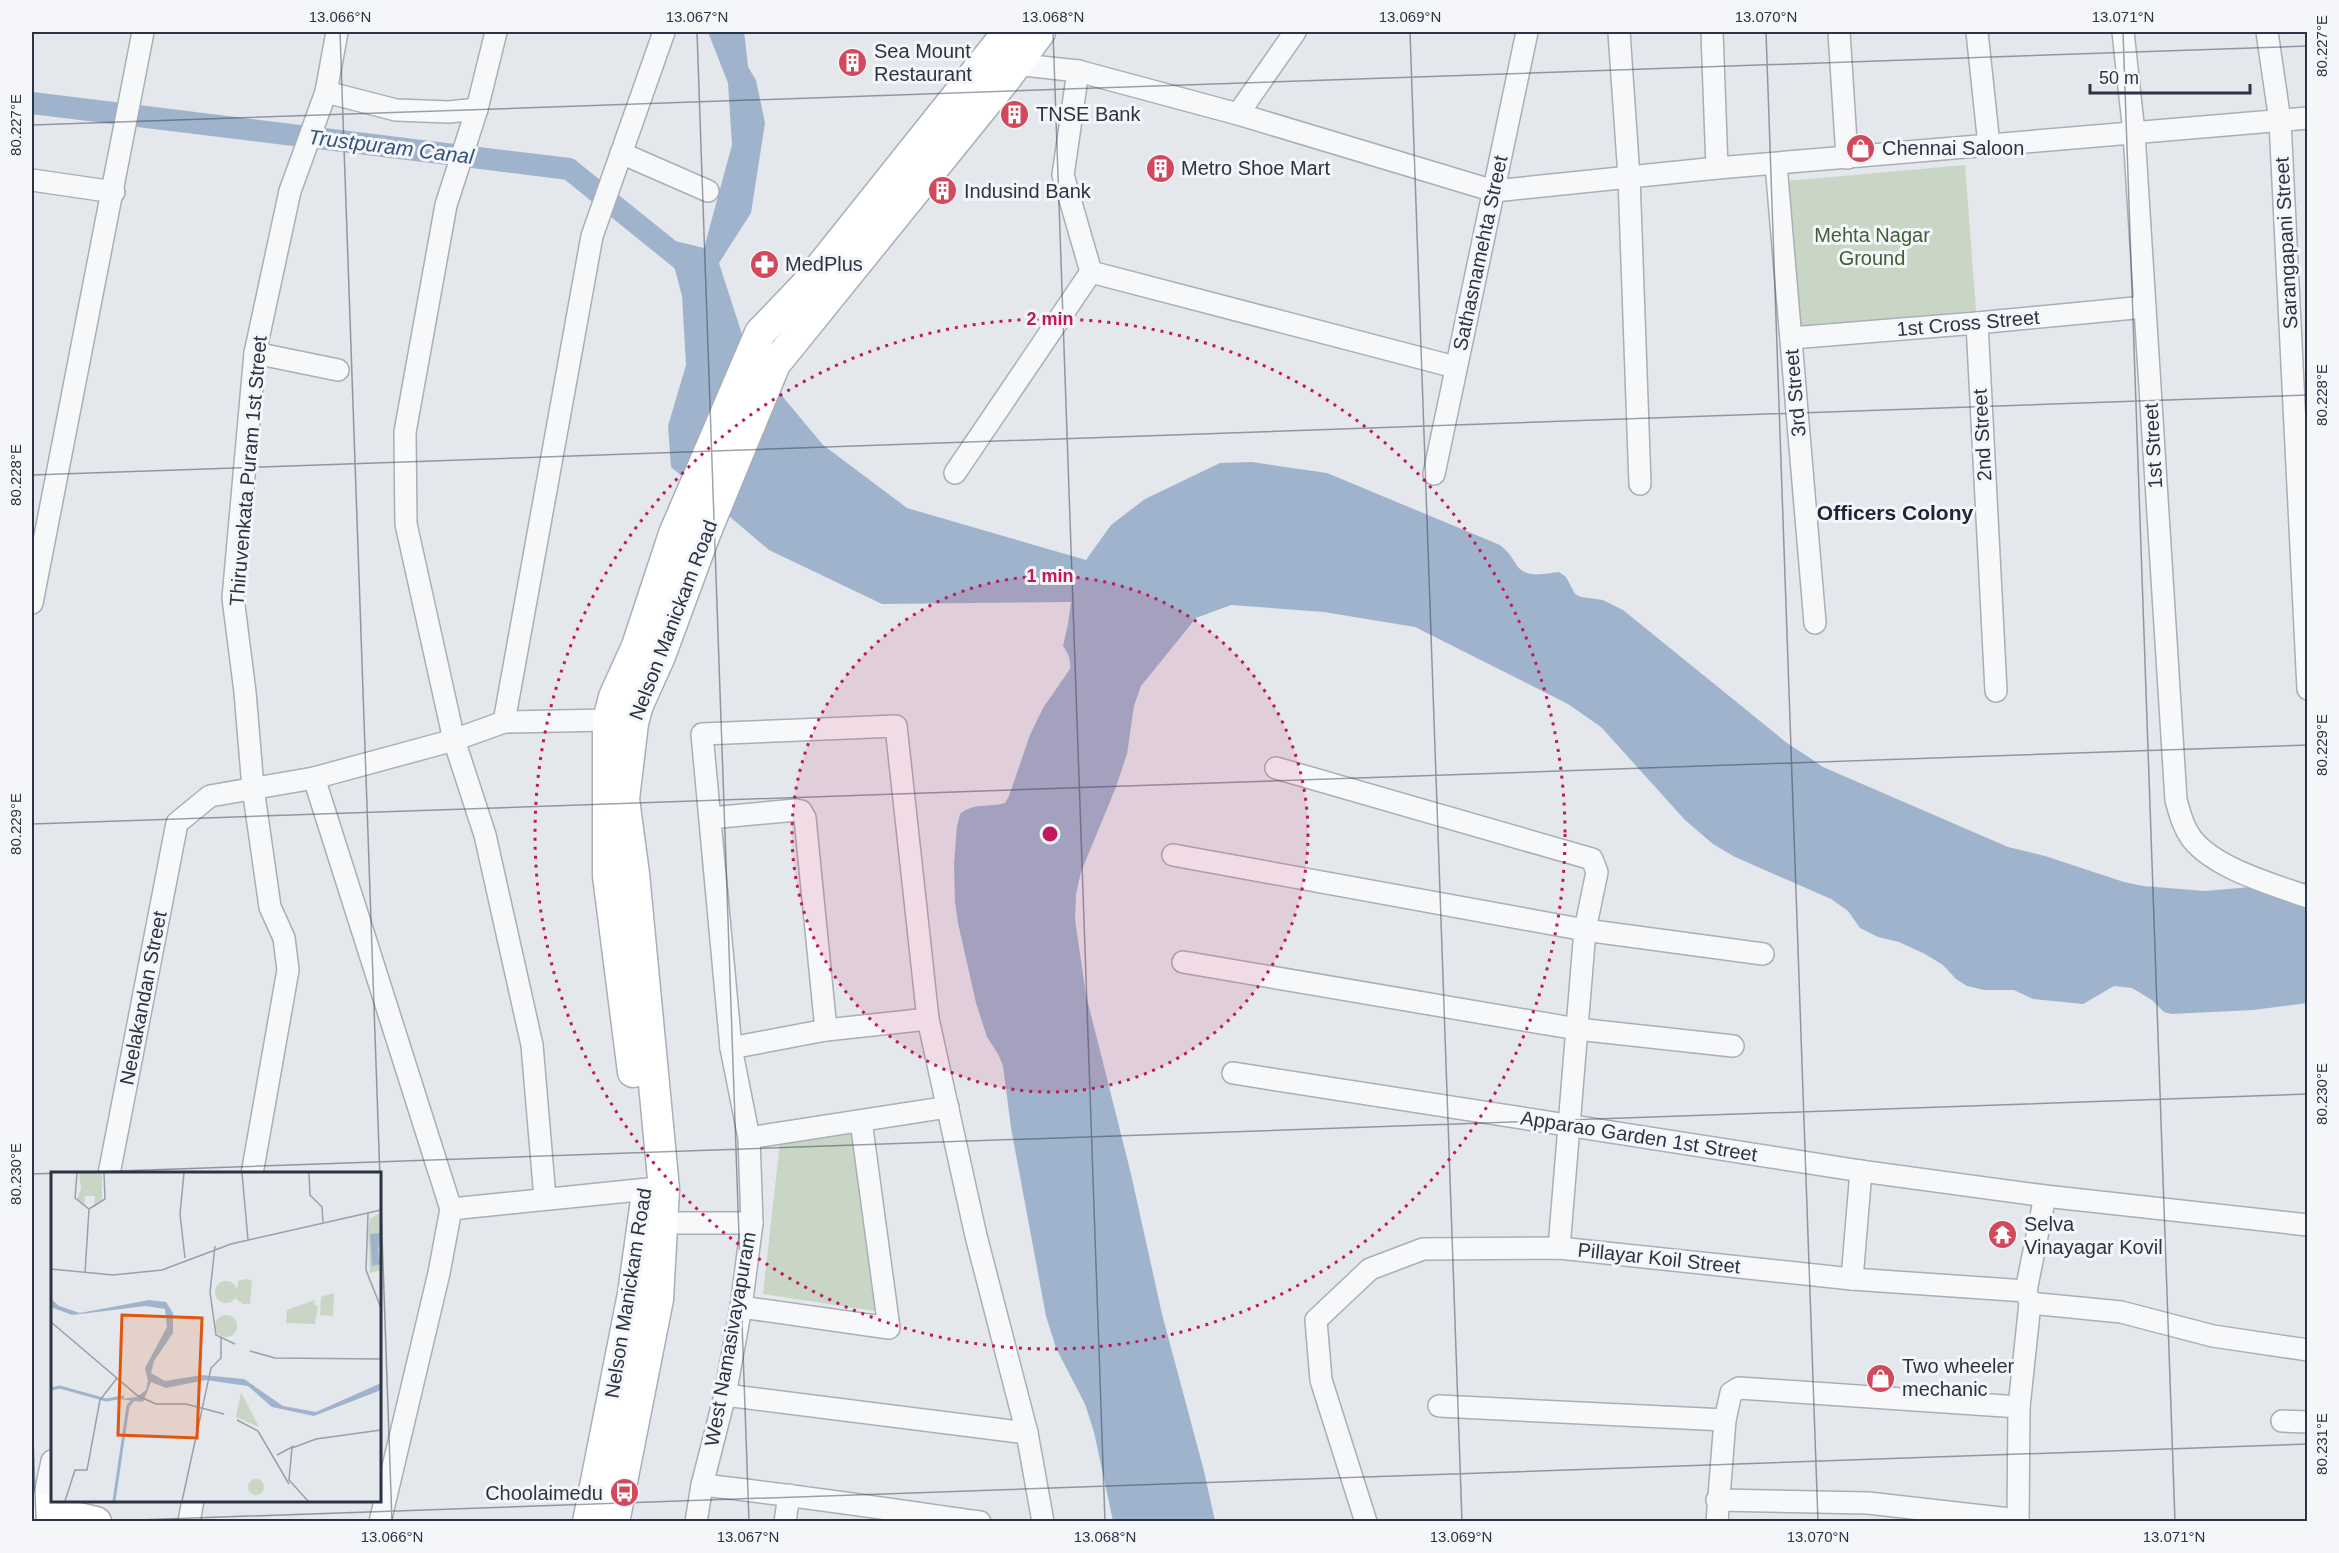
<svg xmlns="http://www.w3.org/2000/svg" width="2339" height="1553" font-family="Helvetica,sans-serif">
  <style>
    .green { fill: #c9d6c5 }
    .water { fill: #9fb4cc }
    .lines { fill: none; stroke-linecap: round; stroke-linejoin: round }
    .canal { stroke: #9fb4cc; stroke-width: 22 }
    .street-casing { stroke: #a9aeb7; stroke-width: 24 }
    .secondary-casing { stroke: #a9aeb7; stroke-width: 33 }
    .street { stroke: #f7f8fa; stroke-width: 21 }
    .secondary { stroke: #fff; stroke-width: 30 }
    .ticks { fill: none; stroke: #2b3445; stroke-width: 1.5; stroke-opacity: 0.45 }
    .ring { fill: none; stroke: #c2185b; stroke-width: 3; stroke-dasharray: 3 6 }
    .labels { text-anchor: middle; stroke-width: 6; stroke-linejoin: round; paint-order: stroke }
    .poi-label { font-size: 20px; fill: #2b3445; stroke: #f4f6f9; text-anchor: start }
    .park-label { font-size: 20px; fill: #3f6138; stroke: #f4f6f9 }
    .street-label { font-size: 20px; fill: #2b3445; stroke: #f4f6f9 }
    .water-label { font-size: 21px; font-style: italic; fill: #34527a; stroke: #f4f6f9 }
    .neighbourhood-label { font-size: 21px; font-weight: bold; fill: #1d2536; stroke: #f4f6f9 }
    .inset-river { fill: none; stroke: #9fb4cc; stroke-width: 3 }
    .inset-road { fill: none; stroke: #9a9fa9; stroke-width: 1.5 }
    .view { fill: #df570f; fill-opacity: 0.15; stroke: #df570f; stroke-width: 3 }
    .inset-edge { fill: none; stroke: #2b3445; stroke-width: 3 }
    .centre { fill: #c2185b; stroke: #f4f6f9; stroke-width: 3 }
    .ring-label { font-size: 18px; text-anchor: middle; font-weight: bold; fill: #c2185b; stroke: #f4f6f9; stroke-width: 6; stroke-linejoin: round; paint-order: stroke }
    .neatline { fill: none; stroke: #2b3445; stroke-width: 2 }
    .ticks-label { font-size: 15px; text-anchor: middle; fill: #2b3445 }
  </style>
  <rect width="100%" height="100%" fill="#e4e7ec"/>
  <g class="green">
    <polygon points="1965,165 1976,311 1797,327 1787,181"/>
    <polygon points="862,1133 881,1312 763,1294 780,1142"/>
  </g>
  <path class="water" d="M708 32H722L734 44 756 80 765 123 751 213 719 263 749 356 823 445 907 508 1086 560 1111 525 1145 499 1220 463 1252 462 1327 473 1500 545C1511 554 1511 557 1518 567 1528 579 1547 573 1559 572L1566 577 1575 594 1581 597 1603 600 1623 610 1787 743 1810 758 1823 767 2008 847 2045 856 2124 882 2143 886 2205 891 2307 882V1003L2253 1010 2171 1014 2164 1012 2152 1000 2132 988 2114 986 2083 1004 2033 999 2014 990H1984L1967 986 1956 979 1943 965 1925 954 1899 942 1878 937 1860 928 1848 911 1831 899 1735 857 1713 844 1685 820 1601 727 1568 704 1415 627 1324 612 1231 605 1196 618 1141 686 1134 706 1127 754 1116 787 1081 872 1076 894 1075 919 1086 995 1131 1174 1162 1314 1204 1471 1215 1521H1113L1094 1432 1085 1404 1056 1348 1046 1316 1011 1128 1003 1066 998 1054 987 1037 976 1003 958 923 955 902 954 864 957 826 960 814C974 802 989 808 1005 803L1009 796 1030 735 1043 708 1070 669C1071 659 1068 653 1063 646L1068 624 1071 602 882 604 769 550 671 467 668 426 686 365 682 296 667 239 704 248 732 145 728 83Z"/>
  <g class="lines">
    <g class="canal">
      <polyline points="733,32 738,75"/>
      <polyline points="32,103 569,169 693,269"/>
    </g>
    <defs>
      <g id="street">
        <polyline points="496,32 477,109 446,205 405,432 406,524 454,740 485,835 532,1045 545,1198"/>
        <polyline points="1619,32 1629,177 1640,484"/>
        <polyline points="1712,32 1717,168"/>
        <polyline points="1839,32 1847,158"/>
        <polyline points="1977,32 1989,145"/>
        <path d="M2123 32 2134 133 2176 800C2180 814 2183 827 2192 839 2216 869 2272 884 2308 897"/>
        <polyline points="2267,32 2280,121 2308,689"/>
        <polyline points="1005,63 1078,71 1238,114 1494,191 1717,168 2308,118"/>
        <polyline points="1078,71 1063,175 1091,272"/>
        <polyline points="326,92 396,110 449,112 477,109"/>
        <polyline points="1238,114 1295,32"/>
        <polyline points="621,153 708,191"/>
        <polyline points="1776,164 1815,623"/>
        <polyline points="32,180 114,192"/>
        <polyline points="1977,323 1996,691"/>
        <polyline points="1791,338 1977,323 2145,307"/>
        <polyline points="255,353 338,370"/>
        <polyline points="955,473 1091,272 1455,367"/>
        <polyline points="1434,474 1527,32"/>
        <polyline points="32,603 143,32"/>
        <polyline points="504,722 592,236 664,32"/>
        <polyline points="1276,768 1592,859 1597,872 1585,930 1559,1248"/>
        <polyline points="314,778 451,1209 439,1273 380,1522"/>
        <polyline points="710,818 796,810 801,811 805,818 826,1030"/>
        <polyline points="1173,855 1585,930 1763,954"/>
        <polyline points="1183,962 1577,1029 1733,1046"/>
        <polyline points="731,1048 826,1030 928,1019"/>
        <polyline points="1233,1073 1861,1171 2045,1196 2308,1225"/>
        <polyline points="749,1138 948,1107"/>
        <polyline points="109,1174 177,823 210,796 314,778 454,740 504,722 608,720"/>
        <polyline points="252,1174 288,970 284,938 270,907 253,788 245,692 233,598 255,353 290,191 326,92 337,32"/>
        <polyline points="451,1209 648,1189"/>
        <polyline points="663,1223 752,1223"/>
        <polyline points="1852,1279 1861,1171"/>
        <polyline points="2030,1303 2121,1312 2213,1336 2308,1350"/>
        <polyline points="741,1307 889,1328 861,1121"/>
        <polyline points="725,1395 1027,1433"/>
        <polyline points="1439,1406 1725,1420"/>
        <polyline points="2282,1421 2308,1422"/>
        <path d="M702 1485C795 1495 888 1509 980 1522"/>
        <polyline points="1717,1500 1868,1503 2018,1520"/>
        <polyline points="39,1522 52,1461"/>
        <polyline points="189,1522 193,1500"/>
        <polyline points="696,1522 702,1485 725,1395 741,1307 752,1223 749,1138 731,1048 702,734 896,726 928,1019 976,1236 1027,1433 1043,1522"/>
        <polyline points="785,1522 789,1495"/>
        <polyline points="1366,1522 1321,1380 1316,1320 1370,1269 1423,1249 1559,1248 1852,1279 2026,1291"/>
        <polyline points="1717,1522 1725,1420 1731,1393 1739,1388 2019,1407"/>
        <polyline points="2018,1522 2019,1407 2030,1303 2026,1291 2045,1196"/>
      </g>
      <g id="secondary">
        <polyline points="633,1072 608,876 608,720 614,697 637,646 674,534 760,333 807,284 1008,32"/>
        <polyline points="32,1507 96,1522"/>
        <polyline points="588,1522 633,1294 646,1200"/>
        <polyline points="614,1522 658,1299 664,1189 634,874 624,799 633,723 638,705 660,656 705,534 775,364 1007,77 1040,32"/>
      </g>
    </defs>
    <use href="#street" class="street-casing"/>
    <use href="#secondary" class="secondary-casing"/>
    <use href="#street" class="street"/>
    <use href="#secondary" class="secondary"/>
  </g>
  <path class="ticks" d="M340 32 392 1522M697 32 749 1522M1053 32 1105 1522M1410 32 1462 1522M1766 32 1818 1522M2123 32 2175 1522M32 125 2308 46M32 475 2308 395M32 824 2308 745M32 1174 2308 1094M32 1406 36 1522M81 1522 2308 1444"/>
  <circle cx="1050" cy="834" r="258" fill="#c2185b" fill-opacity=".12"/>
  <g class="ring">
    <circle cx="1050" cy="834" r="258"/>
    <circle cx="1050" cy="834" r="515"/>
  </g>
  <defs>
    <symbol id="building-disc" viewBox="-11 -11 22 22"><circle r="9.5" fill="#d1495b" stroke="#f4f6f9"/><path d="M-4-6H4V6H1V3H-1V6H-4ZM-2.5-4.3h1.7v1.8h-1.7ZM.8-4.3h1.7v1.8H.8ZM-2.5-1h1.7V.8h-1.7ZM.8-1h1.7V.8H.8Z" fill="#fff"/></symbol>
    <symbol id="shop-disc" viewBox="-11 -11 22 22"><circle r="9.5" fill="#d1495b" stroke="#f4f6f9"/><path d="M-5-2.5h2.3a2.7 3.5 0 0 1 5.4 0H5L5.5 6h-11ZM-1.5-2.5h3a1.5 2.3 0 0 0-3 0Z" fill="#fff"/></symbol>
    <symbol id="pharmacy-disc" viewBox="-11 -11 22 22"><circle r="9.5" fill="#d1495b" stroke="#f4f6f9"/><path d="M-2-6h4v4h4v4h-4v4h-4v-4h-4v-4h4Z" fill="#fff"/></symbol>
    <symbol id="temple-disc" viewBox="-11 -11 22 22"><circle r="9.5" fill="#d1495b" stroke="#f4f6f9"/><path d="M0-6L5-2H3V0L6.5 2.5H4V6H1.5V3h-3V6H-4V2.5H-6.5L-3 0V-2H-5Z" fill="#fff"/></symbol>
    <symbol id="bus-disc" viewBox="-11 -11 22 22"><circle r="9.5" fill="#d1495b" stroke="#f4f6f9"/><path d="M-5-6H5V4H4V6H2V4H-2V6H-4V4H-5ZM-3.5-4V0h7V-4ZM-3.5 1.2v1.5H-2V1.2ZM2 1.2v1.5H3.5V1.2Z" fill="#fff"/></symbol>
  </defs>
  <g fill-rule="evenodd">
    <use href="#building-disc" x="836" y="46" width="33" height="33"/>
    <use href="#building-disc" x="998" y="98" width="33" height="33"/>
    <use href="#shop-disc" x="1844" y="132" width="33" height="33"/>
    <use href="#building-disc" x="1144" y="152" width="33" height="33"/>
    <use href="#building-disc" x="926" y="174" width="33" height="33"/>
    <use href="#pharmacy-disc" x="748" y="248" width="33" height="33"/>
    <use href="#temple-disc" x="1986" y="1218" width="33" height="33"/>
    <use href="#shop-disc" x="1864" y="1362" width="33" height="33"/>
    <use href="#bus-disc" x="608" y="1476" width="33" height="33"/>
  </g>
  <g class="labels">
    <g class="poi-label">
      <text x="874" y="58">Sea Mount<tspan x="874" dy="23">Restaurant</tspan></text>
      <text x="1036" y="121">TNSE Bank</text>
      <text x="1882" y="155">Chennai Saloon</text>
      <text x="1181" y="175">Metro Shoe Mart</text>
      <text x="964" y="198">Indusind Bank</text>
      <text x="785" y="271">MedPlus</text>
      <text x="2024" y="1231">Selva<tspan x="2024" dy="23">Vinayagar Kovil</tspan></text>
      <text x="1902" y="1373">Two wheeler<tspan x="1902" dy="23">mechanic</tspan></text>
      <text x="603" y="1500" text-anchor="end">Choolaimedu</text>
    </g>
    <g class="park-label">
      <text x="1872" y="242">Mehta Nagar<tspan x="1872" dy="23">Ground</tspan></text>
    </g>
    <g class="street-label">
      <text transform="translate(2286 243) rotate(-93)" y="7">Sarangapani Street</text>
      <text transform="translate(1480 253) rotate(-78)" y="7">Sathasnamehta Street</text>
      <text transform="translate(1968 323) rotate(-5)" y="7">1st Cross Street</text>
      <text transform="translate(1795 393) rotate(-95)" y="7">3rd Street</text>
      <text transform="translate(1982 435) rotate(-93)" y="7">2nd Street</text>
      <text transform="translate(2153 446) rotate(-93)" y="7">1st Street</text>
      <text transform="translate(248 471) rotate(-85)" y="7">Thiruvenkata Puram 1st Street</text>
      <text transform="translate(673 620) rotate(-69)" y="7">Nelson Manickam Road</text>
      <text transform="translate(143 998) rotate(-79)" y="7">Neelakandan Street</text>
      <text transform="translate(1639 1136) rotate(9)" y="7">Apparao Garden 1st Street</text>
      <text transform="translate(1659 1258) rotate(6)" y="7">Pillayar Koil Street</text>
      <text transform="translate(628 1293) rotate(-81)" y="7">Nelson Manickam Road</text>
      <text transform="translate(730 1339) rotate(-80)" y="7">West Namasivayapuram</text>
    </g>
    <g class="water-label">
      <text transform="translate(391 147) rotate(7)" y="7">Trustpuram Canal</text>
    </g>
    <g class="neighbourhood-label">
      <text x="1895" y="520">Officers Colony</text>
    </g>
  </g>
  <g transform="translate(51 1172)">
    <rect width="330" height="330" fill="#e4e7ec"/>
    <path d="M28 1H51V27L43 35 44 24H34L33 34 26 27 30 16ZM330 40V98L319 101 317 58 319 47ZM194 107 201 108 199 132H192L185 127 187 109ZM164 120a11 11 0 1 1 22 0a11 11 0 1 1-22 0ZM283 121 282 144 269 143 270 125ZM264 128 263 133 267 134 264 152 235 151 236 138ZM164 154a11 11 0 1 1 22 0a11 11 0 1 1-22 0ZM190 220 208 255 185 245ZM197 315a8 8 0 1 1 16 0a8 8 0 1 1-16 0Z" fill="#c9d6c5"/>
    <path d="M330 61 327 79 330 92 321 94 319 62ZM0 127 8 134 29 141 98 128 115 130 122 141V161L103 189 100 201 114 209 151 203 193 207 232 234 265 240 330 211V218L263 244 221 235 197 214 155 208 115 216 100 210 92 230 69 227 86 225 95 218 97 209 94 196 116 155 114 137 95 134 21 143 0 135Z" fill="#9fb4cc"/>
    <path class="inset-river" d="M0 217 9 215 55 228 73 225M63 329 77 234 83 227"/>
    <path class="inset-road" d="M26 1 24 26 38 37 54 27 53 1M133 1 129 42 134 86M191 1 197 68M258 1 259 23 271 35 272 50M317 41 315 98 330 136M164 74 159 120 165 163 184 172M0 97 62 103 111 98 180 72 330 38M34 101 38 37M0 150 87 224 105 232H135L173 242M199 179 224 186 330 187M186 248 207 259 238 312M226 283 243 274M14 329 24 298H36L49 228 66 206M131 329 160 196 170 186V166M257 329 238 308 241 276 265 267 330 258"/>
    <path class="view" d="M71 143 151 146 146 266 67 263Z"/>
    <rect width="330" height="330" class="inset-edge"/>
  </g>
  <circle cx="1050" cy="834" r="9" class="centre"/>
  <g class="ring-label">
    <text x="1050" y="325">2 min</text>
    <text x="1050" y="582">1 min</text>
  </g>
  <rect width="2339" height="1553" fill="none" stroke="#f4f6f9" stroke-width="66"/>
  <path d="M2090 84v9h160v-9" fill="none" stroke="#2b3445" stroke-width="3"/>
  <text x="2099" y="84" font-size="18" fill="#2b3445" stroke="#f4f6f9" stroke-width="4.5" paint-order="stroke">50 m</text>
  <rect x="33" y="33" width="2273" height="1487" class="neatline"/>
  <g class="ticks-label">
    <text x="340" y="22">13.066°N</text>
    <text x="697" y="22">13.067°N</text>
    <text x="1053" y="22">13.068°N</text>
    <text x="1410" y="22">13.069°N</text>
    <text x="1766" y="22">13.070°N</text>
    <text x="2123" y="22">13.071°N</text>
    <text transform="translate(2322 46) rotate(-90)" y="5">80.227°E</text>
    <text transform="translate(16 125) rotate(-90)" y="5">80.227°E</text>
    <text transform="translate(2322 395) rotate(-90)" y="5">80.228°E</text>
    <text transform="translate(16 475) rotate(-90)" y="5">80.228°E</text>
    <text transform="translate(2322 745) rotate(-90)" y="5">80.229°E</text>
    <text transform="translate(16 824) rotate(-90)" y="5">80.229°E</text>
    <text transform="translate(2322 1094) rotate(-90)" y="5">80.230°E</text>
    <text transform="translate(16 1174) rotate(-90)" y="5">80.230°E</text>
    <text transform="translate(2322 1444) rotate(-90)" y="5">80.231°E</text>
    <text x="392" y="1542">13.066°N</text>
    <text x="748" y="1542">13.067°N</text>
    <text x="1105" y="1542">13.068°N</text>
    <text x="1461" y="1542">13.069°N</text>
    <text x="1818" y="1542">13.070°N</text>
    <text x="2174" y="1542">13.071°N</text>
  </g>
</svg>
